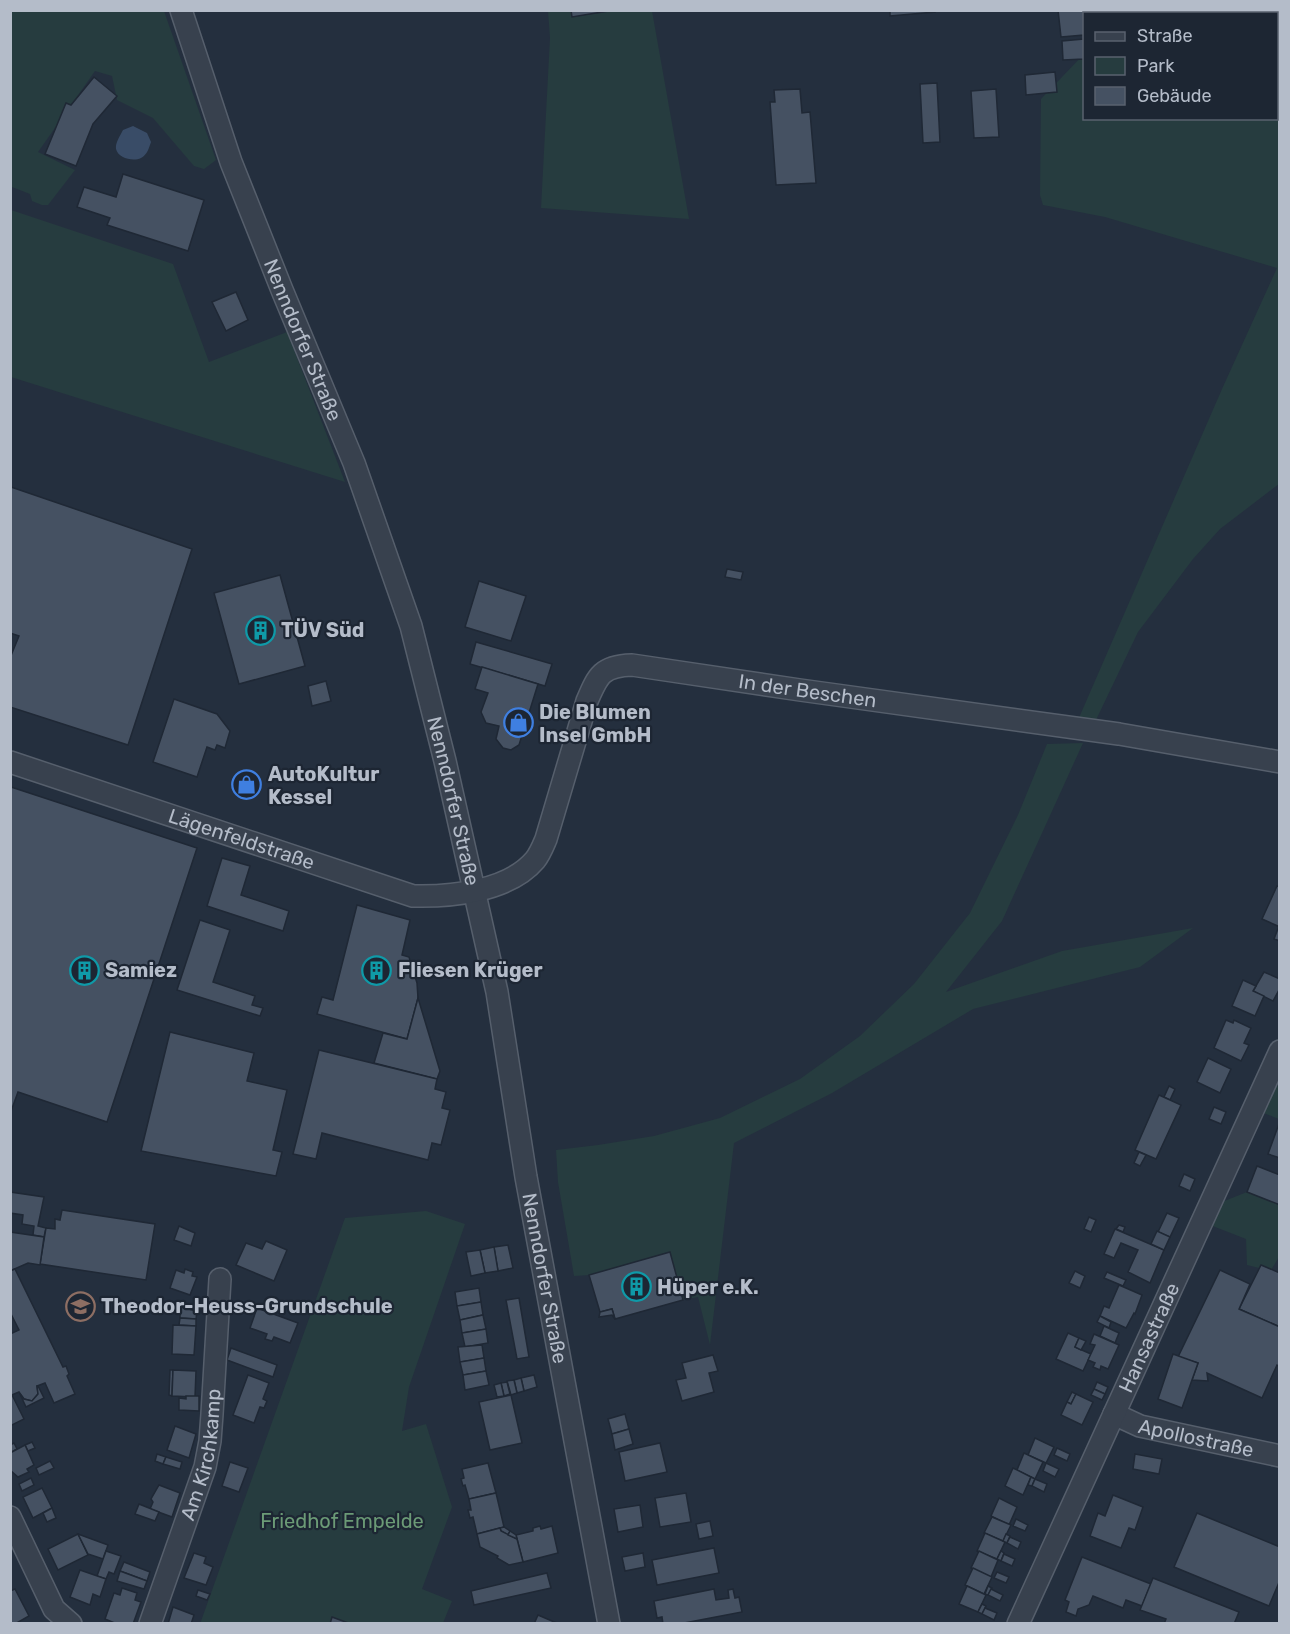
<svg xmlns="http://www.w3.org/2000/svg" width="1290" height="1634" font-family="Rubik,sans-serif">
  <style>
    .green { fill: #263c3f }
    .water { fill: #394c67 }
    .building { fill: #455162; stroke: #1f2835; stroke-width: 1.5 }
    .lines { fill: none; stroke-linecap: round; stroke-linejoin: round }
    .minor-casing { stroke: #565f6c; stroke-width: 24 }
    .minor { stroke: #38414e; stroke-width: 21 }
    .labels { text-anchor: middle; stroke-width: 4.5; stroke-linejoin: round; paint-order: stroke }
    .street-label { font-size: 20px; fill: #b4bcc9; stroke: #1d2633 }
    .poi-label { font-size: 20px; font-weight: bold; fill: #b4bcc9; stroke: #1d2633; text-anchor: start }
    .park-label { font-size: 20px; fill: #6b9a76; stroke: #1d2633 }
  </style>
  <rect width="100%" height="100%" fill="#242f3e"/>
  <g class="green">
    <polygon points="10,11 164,11 216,160 204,169 194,166 153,118 117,100 112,76 95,71 38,152 75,170 48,205 42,205 32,201 30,194 12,187"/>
    <polygon points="548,11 571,11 573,17 614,11 652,11 689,219 541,208 550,38"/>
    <polygon points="1084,54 1084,118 1276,118 1277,68 1279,70 1279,484 1220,529 1193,559 1138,632 1096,720 1078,720 1222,389 1277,268 1105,217 1043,205 1040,195 1041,99"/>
    <polygon points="11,210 173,264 209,362 287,332 345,482 11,377"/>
    <polygon points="1083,743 1002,921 946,992 1062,951 1193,928 1140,967 973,1009 832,1093 734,1143 710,1345 698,1297 683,1300 669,1252 589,1275 574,1276 558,1182 556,1150 598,1145 654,1136 720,1118 800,1079 860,1036 914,984 970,913 1018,815 1047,744"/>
    <polygon points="1279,1085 1279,1119 1261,1112 1275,1087"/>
    <polygon points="1247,1192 1279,1205 1279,1257 1271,1270 1261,1265 1259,1268 1247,1265 1246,1239 1205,1223 1217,1204"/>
    <polygon points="426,1211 465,1224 409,1387 402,1431 426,1424 452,1507 422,1589 452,1601 443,1623 200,1624 345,1218"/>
  </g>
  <path class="water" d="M133 126 147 133 151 142C149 148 147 155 141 158 133 162 118 158 116 149 115 143 120 136 123 130Z"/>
  <g class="building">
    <polygon points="571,10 614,10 572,17"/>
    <polygon points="890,10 934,10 935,12 890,16"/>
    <polygon points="1058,10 1086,10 1084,35 1061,37"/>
    <polygon points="1084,39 1084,59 1063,60 1062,41"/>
    <polygon points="1055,72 1057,92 1026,95 1025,75"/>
    <polygon points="94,77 117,96 93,124 76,166 45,154 66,103 71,105"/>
    <polygon points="937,83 940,142 923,143 920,84"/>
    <polygon points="800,89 802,113 810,112 816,183 776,185 770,102 775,102 774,90"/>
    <polygon points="996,89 999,137 974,138 971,91"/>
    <polygon points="123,174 204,200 188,251 107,225 110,218 77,207 84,187 116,197"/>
    <polygon points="236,292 248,320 226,331 212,302"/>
    <polygon points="11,487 192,549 128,745 10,707 10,658 19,636 10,633"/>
    <polygon points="727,569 743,572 741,580 725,577"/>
    <polygon points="280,575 305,666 239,684 214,593"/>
    <polygon points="479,581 526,596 511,641 465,627"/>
    <polygon points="476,642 552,664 545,686 470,664"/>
    <polygon points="482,667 538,684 519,745 511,750 503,748 496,739 499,726 486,723 481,712 488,693 475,689"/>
    <polygon points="326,681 331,701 312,706 308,686"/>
    <polygon points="174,699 217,714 230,731 225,748 217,745 215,750 207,747 197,777 153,762"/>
    <polygon points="11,787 197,848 107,1122 18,1092 10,1114"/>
    <polygon points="222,858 250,866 241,895 289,911 283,931 207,906"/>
    <polygon points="1277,886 1280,887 1280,927 1262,919"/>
    <polygon points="357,905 410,920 402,955 409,957 417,983 418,998 407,1039 317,1014 322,997 333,1000"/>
    <polygon points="200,920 230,930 213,982 255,996 252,1005 263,1008 260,1016 177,990"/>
    <polygon points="1279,926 1280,927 1280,941 1274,939"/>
    <polygon points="1264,972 1280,979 1280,988 1273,1001 1253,991"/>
    <polygon points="1243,980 1256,986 1253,991 1264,996 1255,1016 1232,1006"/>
    <polygon points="418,998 440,1071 437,1079 374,1063 383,1033 407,1039"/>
    <polygon points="1226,1020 1233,1023 1234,1020 1251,1028 1244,1043 1249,1045 1241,1061 1214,1048"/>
    <polygon points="170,1032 254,1053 247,1081 287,1090 273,1150 282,1152 276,1176 141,1151"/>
    <polygon points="319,1050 437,1079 435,1089 446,1092 442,1108 450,1110 441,1145 432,1143 428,1160 322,1133 316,1159 293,1154"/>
    <polygon points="1208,1058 1231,1069 1220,1093 1197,1082"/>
    <polygon points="1169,1086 1175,1089 1170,1100 1164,1097"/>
    <polygon points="1159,1095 1181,1105 1156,1159 1135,1150"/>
    <polygon points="1214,1107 1226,1112 1221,1124 1209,1119"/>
    <polygon points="1280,1121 1280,1158 1268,1154"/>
    <polygon points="1139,1152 1146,1155 1140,1166 1134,1163"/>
    <polygon points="1257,1166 1280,1175 1280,1205 1247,1192"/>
    <polygon points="1184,1174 1195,1179 1190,1191 1179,1186"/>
    <polygon points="10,1192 44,1197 38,1226 46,1228 44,1237 33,1235 34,1226 22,1224 23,1215 10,1213"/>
    <polygon points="62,1210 155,1224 146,1280 40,1264 46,1228 55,1229 55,1219 60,1220"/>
    <polygon points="1167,1213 1179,1218 1170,1237 1158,1232"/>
    <polygon points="1089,1217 1096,1220 1091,1232 1084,1229"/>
    <polygon points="1119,1225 1125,1227 1123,1232 1116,1229"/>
    <polygon points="179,1226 195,1233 191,1246 174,1240"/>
    <polygon points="1115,1229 1164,1250 1150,1283 1128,1272 1138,1250 1121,1243 1114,1258 1104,1254"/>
    <polygon points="1157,1231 1170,1237 1164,1250 1151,1244"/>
    <polygon points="10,1232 44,1237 40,1265 28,1263 10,1271"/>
    <polygon points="266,1241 287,1250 274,1281 236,1265 246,1243 262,1249"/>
    <polygon points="508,1245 513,1268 498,1271 494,1247"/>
    <polygon points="494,1247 498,1271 485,1273 480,1250"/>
    <polygon points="480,1250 485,1273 471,1276 466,1252"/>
    <polygon points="670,1252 683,1300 615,1319 612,1309 600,1312 589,1275"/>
    <polygon points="1261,1265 1280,1273 1280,1327 1239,1309"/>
    <polygon points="15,1269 63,1367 66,1366 69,1374 67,1376 75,1394 54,1403 45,1383 37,1386 38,1394 32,1401 24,1399 19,1392 12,1395 24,1419 10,1426 10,1334 19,1330 10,1312 10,1271"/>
    <polygon points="185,1269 193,1272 192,1276 197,1277 190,1295 170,1288 176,1270 184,1273"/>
    <polygon points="1220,1270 1250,1284 1239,1309 1280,1327 1280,1367 1277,1365 1262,1398 1207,1373 1208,1381 1192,1380 1198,1363 1178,1357"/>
    <polygon points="1075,1271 1085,1276 1080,1288 1069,1283"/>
    <polygon points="1107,1272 1126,1280 1123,1286 1104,1278"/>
    <polygon points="1119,1285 1142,1295 1135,1314 1134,1313 1126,1328 1100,1316 1104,1306 1109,1308"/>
    <polygon points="479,1288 481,1302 457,1306 455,1292"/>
    <polygon points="519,1298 529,1357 517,1359 506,1300"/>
    <polygon points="481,1302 483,1315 460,1320 457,1306"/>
    <polygon points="180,1307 197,1311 196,1319 180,1318"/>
    <polygon points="257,1308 298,1323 290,1343 274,1337 272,1341 265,1339 267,1334 250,1328"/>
    <polygon points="612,1309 615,1319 612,1315 599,1317 600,1312"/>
    <polygon points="483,1315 486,1329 462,1333 460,1320"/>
    <polygon points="1100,1316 1111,1322 1109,1328 1097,1322"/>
    <polygon points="180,1318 196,1319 196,1326 179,1325"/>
    <polygon points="173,1325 196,1326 194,1355 172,1354"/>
    <polygon points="1104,1326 1119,1333 1115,1343 1100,1336"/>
    <polygon points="486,1329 488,1343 465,1347 462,1333"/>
    <polygon points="1068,1333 1079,1338 1075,1347 1091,1354 1083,1371 1056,1359"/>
    <polygon points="1094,1334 1119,1345 1108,1369 1101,1366 1100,1370 1093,1367 1095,1363 1088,1360 1095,1345 1090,1344"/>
    <polygon points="1079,1338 1086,1341 1081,1350 1075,1347"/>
    <polygon points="482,1345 484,1358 460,1362 458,1347"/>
    <polygon points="231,1348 277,1365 273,1377 227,1360"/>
    <polygon points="1173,1354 1198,1363 1182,1408 1158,1399"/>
    <polygon points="713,1355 718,1371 709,1373 714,1392 682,1401 676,1380 686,1378 682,1363"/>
    <polygon points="484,1358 486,1371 463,1375 460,1362"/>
    <polygon points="170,1370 173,1370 172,1396 169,1395"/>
    <polygon points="173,1370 196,1371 195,1397 172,1396"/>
    <polygon points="486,1371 489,1385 465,1390 463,1375"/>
    <polygon points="248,1375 269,1383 263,1399 267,1401 264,1408 260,1407 254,1423 233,1415"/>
    <polygon points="534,1375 537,1387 524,1391 521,1378"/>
    <polygon points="521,1378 524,1391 517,1393 514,1380"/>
    <polygon points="514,1380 517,1393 511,1395 507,1381"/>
    <polygon points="507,1382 510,1394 504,1396 501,1383"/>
    <polygon points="1097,1382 1108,1387 1105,1394 1094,1389"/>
    <polygon points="501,1383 504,1396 497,1397 494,1385"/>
    <polygon points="37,1386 38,1386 44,1398 26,1407 20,1394 24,1399 32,1401 38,1394"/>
    <polygon points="1094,1389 1105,1394 1102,1400 1091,1395"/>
    <polygon points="1072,1392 1076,1394 1071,1404 1067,1402"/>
    <polygon points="1076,1394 1093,1402 1082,1425 1061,1415 1067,1402 1071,1404"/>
    <polygon points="511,1395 522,1443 490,1450 479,1402"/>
    <polygon points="186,1396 199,1396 199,1411 179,1410 179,1398 186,1399"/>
    <polygon points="625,1414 629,1429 612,1434 608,1419"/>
    <polygon points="175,1426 196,1434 189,1458 167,1450"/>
    <polygon points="629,1429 633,1444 615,1450 612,1434"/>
    <polygon points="1035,1438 1054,1447 1046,1463 1028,1455"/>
    <polygon points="32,1442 35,1448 28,1451 25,1445"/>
    <polygon points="14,1443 17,1449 10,1453 10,1445"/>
    <polygon points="660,1443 667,1472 625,1481 619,1452"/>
    <polygon points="25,1445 34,1465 27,1469 29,1472 18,1477 10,1470 10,1453"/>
    <polygon points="1057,1448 1070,1454 1067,1461 1054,1455"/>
    <polygon points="1024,1453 1043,1462 1035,1479 1017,1470"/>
    <polygon points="157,1454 166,1457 163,1464 155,1461"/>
    <polygon points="1135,1454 1162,1459 1159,1474 1133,1469"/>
    <polygon points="166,1457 182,1462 180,1469 163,1464"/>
    <polygon points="50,1461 54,1468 39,1475 36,1468"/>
    <polygon points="230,1462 248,1468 239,1492 222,1486"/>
    <polygon points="488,1463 496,1493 469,1499 465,1485 463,1486 461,1479 464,1478 462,1469"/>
    <polygon points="1046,1463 1059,1469 1055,1477 1043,1471"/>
    <polygon points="1013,1468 1031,1477 1023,1495 1005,1486"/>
    <polygon points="1031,1477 1035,1479 1032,1486 1028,1485"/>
    <polygon points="31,1478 34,1485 22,1491 19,1484"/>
    <polygon points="1035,1479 1047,1484 1044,1492 1032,1486"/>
    <polygon points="159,1485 180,1493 172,1517 150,1509 153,1502 151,1499"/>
    <polygon points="42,1488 52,1508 33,1518 23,1497"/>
    <polygon points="496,1493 504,1527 477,1534 473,1517 470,1518 468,1510 471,1510 469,1499"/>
    <polygon points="686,1493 691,1522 660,1527 655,1498"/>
    <polygon points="1113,1495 1143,1507 1135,1530 1129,1528 1121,1548 1090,1536 1098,1513 1105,1516"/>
    <polygon points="999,1498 1017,1507 1009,1525 991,1516"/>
    <polygon points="139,1504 159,1512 155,1521 135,1514"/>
    <polygon points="640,1505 643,1527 618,1532 614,1509"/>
    <polygon points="52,1508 56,1518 47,1522 43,1513"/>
    <polygon points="1197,1513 1280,1547 1280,1580 1269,1606 1174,1567"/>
    <polygon points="992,1517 1011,1525 1003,1541 984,1533"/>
    <polygon points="1016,1519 1028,1525 1025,1531 1013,1526"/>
    <polygon points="710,1521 713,1536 699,1539 696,1524"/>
    <polygon points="540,1526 541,1529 552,1526 558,1553 523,1562 516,1535 533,1531 533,1528"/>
    <polygon points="504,1527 510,1531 508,1535 501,1531 500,1528"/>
    <polygon points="500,1528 501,1531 517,1539 523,1562 509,1565 497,1558 498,1556 480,1547 477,1534"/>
    <polygon points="510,1531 516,1535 517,1539 508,1535"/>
    <polygon points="985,1533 1005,1542 997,1559 977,1551"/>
    <polygon points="78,1534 88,1555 58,1570 48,1549"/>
    <polygon points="78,1534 108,1545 103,1559 88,1554"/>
    <polygon points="1006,1534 1010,1536 1007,1543 1003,1541"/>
    <polygon points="1010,1537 1021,1542 1018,1549 1007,1543"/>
    <polygon points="714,1548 719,1573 657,1585 652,1560"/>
    <polygon points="106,1551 121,1556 114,1574 109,1572 106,1579 97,1576"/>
    <polygon points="979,1551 998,1560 991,1577 971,1568"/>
    <polygon points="1001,1551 1004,1553 1001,1561 997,1559"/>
    <polygon points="194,1553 206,1557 204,1563 213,1567 206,1585 184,1578"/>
    <polygon points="643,1553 645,1567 625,1571 622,1557"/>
    <polygon points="1004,1554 1015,1559 1012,1566 1001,1561"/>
    <polygon points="1082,1557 1151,1584 1142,1606 1126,1600 1123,1608 1093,1596 1089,1605 1078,1609 1076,1616 1066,1612 1069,1602 1065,1600"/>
    <polygon points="124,1562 150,1572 147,1581 120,1571"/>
    <polygon points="973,1568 992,1577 984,1594 965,1585"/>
    <polygon points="80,1570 106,1579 100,1597 93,1594 90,1605 70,1597"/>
    <polygon points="120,1571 147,1581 144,1589 117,1581"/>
    <polygon points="997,1572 1009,1577 1006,1583 994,1578"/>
    <polygon points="547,1573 551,1588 474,1605 471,1591"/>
    <polygon points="1153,1578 1239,1612 1234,1624 1164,1624 1166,1619 1140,1610"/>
    <polygon points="967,1586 986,1595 978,1612 959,1604"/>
    <polygon points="988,1586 992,1588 988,1595 985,1594"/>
    <polygon points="122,1588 137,1593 135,1600 141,1602 133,1624 117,1624 105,1619 114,1593 120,1595"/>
    <polygon points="15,1589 29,1616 15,1624 10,1624 10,1591"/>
    <polygon points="714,1589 716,1600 729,1598 728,1590 733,1589 735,1598 739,1597 742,1612 679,1624 663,1624 662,1617 657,1618 654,1601"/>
    <polygon points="991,1589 1003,1595 1000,1601 988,1595"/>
    <polygon points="198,1590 210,1594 207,1600 196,1596"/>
    <polygon points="982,1604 986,1606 982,1614 978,1612"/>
    <polygon points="173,1607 194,1615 191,1624 168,1624"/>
    <polygon points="985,1608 997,1613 994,1620 982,1614"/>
    <polygon points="538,1615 559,1624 534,1624"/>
    <polygon points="332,1617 351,1624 330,1624"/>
  </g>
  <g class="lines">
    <defs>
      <g id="minor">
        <path id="s1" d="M181 10 231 162 282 290 354 463 411 626 445 761 497 992 526 1177 609 1624"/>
        <path id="s2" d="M10 762 413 896C452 897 509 891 535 860 540 854 543 846 546 839L587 701C598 675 602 666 632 665L800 690 1119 734 1280 762"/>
        <path id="s3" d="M1114 1414 1140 1426 1280 1456"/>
        <polyline points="10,1517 54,1609 71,1624"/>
        <path id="s4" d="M150 1624 205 1467 210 1441 212 1414 220 1279"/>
        <path id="s5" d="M1018 1624 1280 1051"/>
      </g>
    </defs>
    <use href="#minor" class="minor-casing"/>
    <use href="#minor" class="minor"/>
  </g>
  <defs>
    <symbol id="building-ring" viewBox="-11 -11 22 22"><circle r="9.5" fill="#1d2633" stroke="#0f9aa8" stroke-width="1.5"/><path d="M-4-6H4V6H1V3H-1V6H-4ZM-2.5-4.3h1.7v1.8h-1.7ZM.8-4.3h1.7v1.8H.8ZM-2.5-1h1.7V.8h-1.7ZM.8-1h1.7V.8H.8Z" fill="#0f9aa8"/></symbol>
    <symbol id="shop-ring" viewBox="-11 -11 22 22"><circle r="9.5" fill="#1d2633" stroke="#3f7fe0" stroke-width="1.5"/><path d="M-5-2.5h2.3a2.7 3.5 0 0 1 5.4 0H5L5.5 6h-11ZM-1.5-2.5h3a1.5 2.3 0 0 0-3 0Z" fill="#3f7fe0"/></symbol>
    <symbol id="school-ring" viewBox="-11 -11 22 22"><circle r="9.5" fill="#1d2633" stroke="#8d6e63" stroke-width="1.5"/><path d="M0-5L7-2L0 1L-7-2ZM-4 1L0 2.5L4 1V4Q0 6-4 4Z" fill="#8d6e63"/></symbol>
  </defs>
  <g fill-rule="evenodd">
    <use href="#building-ring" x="244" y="614" width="33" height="33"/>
    <use href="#shop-ring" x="502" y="706" width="33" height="33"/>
    <use href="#shop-ring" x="230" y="768" width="33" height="33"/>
    <use href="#building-ring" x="68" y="954" width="33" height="33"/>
    <use href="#building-ring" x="360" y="954" width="33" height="33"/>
    <use href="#building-ring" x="620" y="1270" width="33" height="33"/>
    <use href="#school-ring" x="64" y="1290" width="33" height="33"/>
  </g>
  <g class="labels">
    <g class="street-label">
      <text dy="7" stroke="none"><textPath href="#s1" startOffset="352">Nenndorfer Straße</textPath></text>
      <text dy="7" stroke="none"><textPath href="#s2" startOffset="964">In der Beschen</textPath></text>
      <text dy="7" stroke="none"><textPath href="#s1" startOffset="838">Nenndorfer Straße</textPath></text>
      <text dy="7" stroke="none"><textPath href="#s2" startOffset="244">Lägenfeldstraße</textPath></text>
      <text dy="7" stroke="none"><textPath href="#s1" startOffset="1324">Nenndorfer Straße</textPath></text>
      <text dy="7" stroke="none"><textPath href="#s5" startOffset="315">Hansastraße</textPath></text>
      <text dy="7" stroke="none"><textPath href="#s3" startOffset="86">Apollostraße</textPath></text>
      <text dy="7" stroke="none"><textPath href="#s4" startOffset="178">Am Kirchkamp</textPath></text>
    </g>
    <g class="poi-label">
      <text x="281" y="637">TÜV Süd</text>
      <text x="539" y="719">Die Blumen<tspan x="539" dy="23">Insel GmbH</tspan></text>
      <text x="268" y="781">AutoKultur<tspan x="268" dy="23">Kessel</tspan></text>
      <text x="105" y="977">Samiez</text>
      <text x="398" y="977">Fliesen Krüger</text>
      <text x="657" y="1294">Hüper e.K.</text>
      <text x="101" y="1313">Theodor-Heuss-Grundschule</text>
    </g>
    <g class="park-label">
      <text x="342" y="1528">Friedhof Empelde</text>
    </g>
  </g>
  <rect width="1290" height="1634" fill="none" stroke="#b4bcc9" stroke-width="24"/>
  <rect x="1083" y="12" width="195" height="108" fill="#1d2633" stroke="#59626f" stroke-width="1.5"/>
  <rect x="1095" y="32" width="30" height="9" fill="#38414e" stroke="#59626f" stroke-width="1.5"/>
  <text x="1137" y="42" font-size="18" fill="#b4bcc9">Straße</text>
  <rect x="1095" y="57" width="30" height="18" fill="#263c3f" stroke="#59626f" stroke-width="1.5"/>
  <text x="1137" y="72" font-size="18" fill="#b4bcc9">Park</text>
  <rect x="1095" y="87" width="30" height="18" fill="#455162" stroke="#59626f" stroke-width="1.5"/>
  <text x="1137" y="102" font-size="18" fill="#b4bcc9">Gebäude</text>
</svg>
